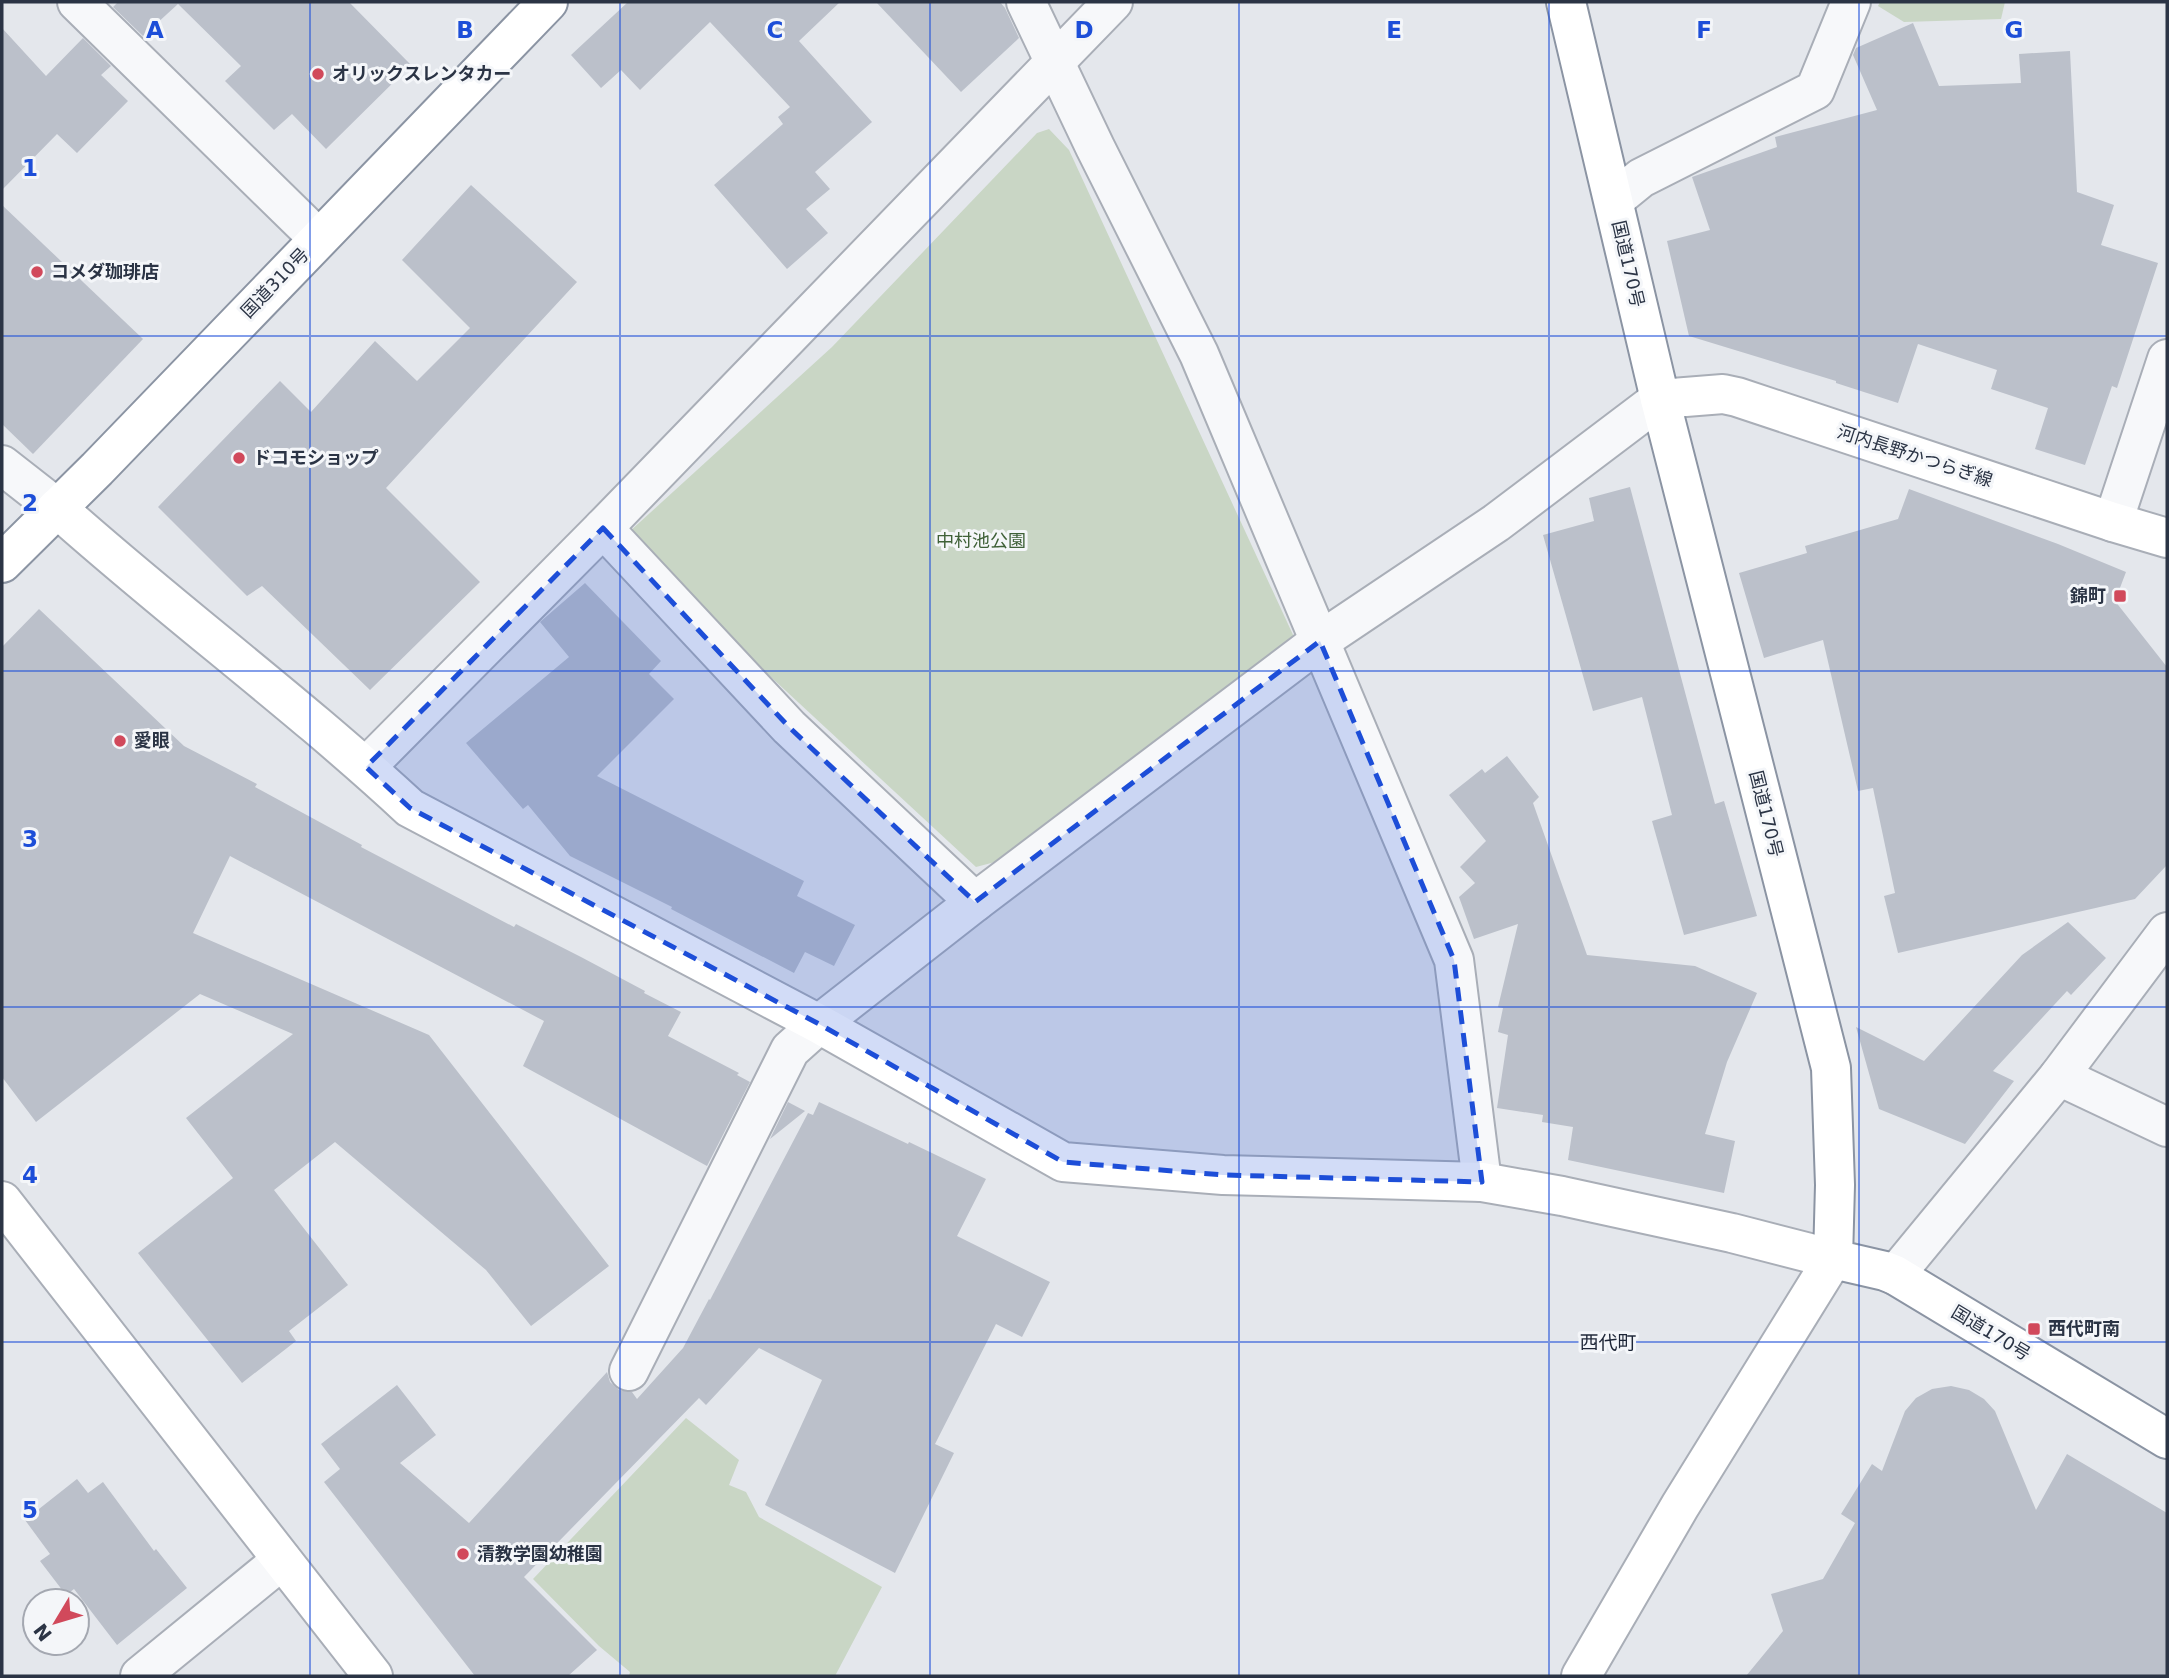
<svg xmlns="http://www.w3.org/2000/svg" width="2169" height="1678" font-family="'DejaVu Sans','Noto Sans JP',sans-serif">
  <style>
    .green { fill: #c9d6c5 }
    .building { fill: #bbc0ca }
    .lines { fill: none; stroke-linecap: round; stroke-linejoin: round }
    .street-casing { stroke: #a9aeb7; stroke-width: 42 }
    .secondary-casing { stroke: #a9aeb7; stroke-width: 42 }
    .highway-casing { stroke: #8b94a3; stroke-width: 42 }
    .street { stroke: #f7f8fa; stroke-width: 38 }
    .secondary { stroke: #fff; stroke-width: 38 }
    .highway { stroke: #fff; stroke-width: 38 }
    .marked { fill: #1d4ed8; fill-opacity: 0.2; stroke: #1d4ed8; stroke-width: 5; stroke-dasharray: 14 9; stroke-linejoin: round }
    .grid { fill: none; stroke: #1d4ed8; stroke-width: 2; stroke-opacity: 0.55 }
    .poi-dot { fill: #d1495b; stroke: #f4f6f9; stroke-width: 2.5 }
    .labels { text-anchor: middle; stroke-width: 6; stroke-linejoin: round; paint-order: stroke }
    .poi-label { font-size: 18px; font-weight: bold; fill: #2b3445; stroke: #f4f6f9; text-anchor: start }
    .street-label { font-size: 18px; fill: #2b3445; stroke: #f4f6f9 }
    .park-label { font-size: 18px; fill: #3f6138; stroke: #f4f6f9 }
    .neighbourhood-label { font-size: 19px; fill: #1d2536; stroke: #f4f6f9 }
    .grid-label { font-size: 23px; text-anchor: middle; font-weight: bold; fill: #1d4ed8; stroke: #f4f6f9; stroke-width: 6; stroke-linejoin: round; paint-order: stroke }
  </style>
  <rect width="100%" height="100%" fill="#e4e7ec"/>
  <g class="green">
    <polygon points="1880,2 2005,2 2001,19 1904,22 1878,6"/>
    <polygon points="1049,129 1069,150 1294,637 995,862 976,867 746,654 617,543 832,347 1037,133"/>
    <polygon points="686,1418 739,1460 729,1485 746,1492 759,1517 882,1587 835,1676 629,1676 630,1672 599,1646 533,1579"/>
  </g>
  <g class="building">
    <polygon points="118,2 349,2 411,65 326,149 292,114 274,130 225,81 241,66 178,4 143,36 113,7"/>
    <polygon points="628,2 840,2 799,41 872,122 815,172 830,189 806,209 828,233 787,269 714,185 783,124 778,117 790,107 710,22 640,90 621,70 601,88 571,55"/>
    <polygon points="876,2 1000,2 1005,8 1019,38 961,92"/>
    <polygon points="1913,23 1939,86 2021,83 2019,54 2070,51 2077,192 2114,205 2101,245 2158,263 2117,388 2112,386 2085,465 2035,449 2048,408 1991,389 1997,370 1918,344 1898,403 1836,383 1836,381 1689,336 1667,241 1710,230 1692,177 1777,147 1775,137 1877,110 1853,55 1856,48"/>
    <polygon points="2,28 46,76 83,38 111,66 101,75 128,101 77,153 57,134 2,190"/>
    <polygon points="471,185 577,282 386,488 480,582 370,690 262,586 247,596 158,507 280,381 311,412 375,341 417,381 470,328 402,260"/>
    <polygon points="2,205 143,339 33,454 2,424"/>
    <polygon points="1630,487 1715,804 1724,801 1757,916 1684,935 1652,821 1672,815 1642,697 1593,711 1543,535 1594,521 1589,498"/>
    <polygon points="1909,489 2058,544 2126,572 2115,601 2167,667 2167,865 2135,899 1898,953 1884,896 1895,893 1873,788 1858,791 1823,640 1764,658 1739,573 1807,553 1805,546 1898,519"/>
    <polygon points="585,583 661,661 649,674 674,699 597,776 804,881 797,896 855,925 834,966 805,952 794,973 671,909 672,907 570,856 528,805 523,809 466,743 569,657 540,622"/>
    <polygon points="39,609 184,746 257,784 255,787 362,845 361,847 514,927 516,924 581,957 645,991 644,993 681,1012 668,1036 739,1073 737,1075 750,1082 707,1166 523,1066 544,1021 230,856 193,933 429,1035 609,1266 531,1326 486,1270 335,1142 274,1190 348,1285 289,1331 296,1341 242,1383 138,1253 233,1178 186,1118 293,1034 200,994 36,1122 2,1077 2,647"/>
    <polygon points="1507,756 1539,797 1533,803 1587,955 1695,966 1757,993 1727,1062 1705,1134 1735,1141 1724,1193 1568,1160 1573,1127 1542,1122 1543,1115 1497,1108 1508,1035 1498,1032 1503,1008 1498,1007 1518,924 1474,939 1459,897 1475,883 1460,867 1486,841 1449,795 1482,769 1485,773"/>
    <polygon points="2068,922 2106,958 2071,995 2067,991 1993,1071 2014,1081 1965,1144 1879,1109 1856,1027 1924,1061 2022,955"/>
    <polygon points="788,1102 805,1111 770,1139"/>
    <polygon points="819,1102 908,1144 909,1142 986,1179 957,1236 1050,1282 1022,1337 996,1324 935,1444 954,1453 895,1573 765,1505 822,1380 759,1348 706,1405 699,1398 524,1577 597,1650 568,1676 475,1676 324,1482 340,1469 321,1444 397,1385 436,1435 400,1463 469,1523 607,1372 610,1382 619,1390 632,1392 637,1399 683,1348 709,1299 710,1300 808,1113 813,1115"/>
    <polygon points="1951,1386 1969,1390 1984,1399 1995,1411 2036,1510 2067,1454 2167,1513 2167,1676 1746,1676 1783,1631 1771,1594 1823,1579 1855,1523 1841,1514 1872,1464 1882,1471 1905,1411 1916,1398 1932,1389"/>
    <polygon points="77,1479 88,1493 103,1482 154,1551 156,1549 187,1588 117,1645 74,1589 66,1595 40,1561 50,1554 25,1520"/>
  </g>
  <g class="lines">
    <defs>
      <g id="street">
        <polyline points="77,2 318,238"/>
        <polyline points="1026,2 1095,147 1199,354 1454,960 1482,1182"/>
        <polyline points="1614,200 1641,178 1815,90 1851,2"/>
        <polyline points="2,465 57,508"/>
        <polyline points="2113,522 2167,359"/>
        <polyline points="603,528 789,727 975,902"/>
        <polyline points="366,767 603,528 1113,2"/>
        <polyline points="2059,1076 2167,1127"/>
        <polyline points="1895,1275 2059,1076 2167,932"/>
        <polyline points="629,1371 790,1050 819,1024 975,902 1320,641 1496,523 1660,399"/>
        <polyline points="140,1676 282,1560"/>
      </g>
      <g id="secondary">
        <polyline points="1660,399 1723,394 1737,397 2113,522 2167,538"/>
        <path d="M57 508C172 611 297 703 410 808L819 1024 1063 1162 1223 1175 1482 1182 1562 1196 1732 1233 1833 1259 1680 1506 1581 1676"/>
        <polyline points="2,1201 373,1676"/>
      </g>
      <g id="highway">
        <polyline points="1566,2 1660,399 1831,1068 1835,1185 1833,1259 1885,1271 1895,1275 2167,1439"/>
        <polyline points="2,563 97,469 548,2"/>
      </g>
    </defs>
    <use href="#street" class="street-casing"/>
    <use href="#secondary" class="secondary-casing"/>
    <use href="#highway" class="highway-casing"/>
    <use href="#street" class="street"/>
    <use href="#secondary" class="secondary"/>
    <use href="#highway" class="highway"/>
  </g>
  <path class="marked" d="M603 528 789 727 975 902 1320 641 1454 960 1482 1182 1223 1175 1063 1162 819 1024 410 808 366 767Z"/>
  <path class="grid" d="M310 2V1676M620 2V1676M930 2V1676M1239 2V1676M1549 2V1676M1859 2V1676M2 336H2167M2 671H2167M2 1007H2167M2 1342H2167"/>
  <g class="poi-dot">
    <circle cx="318" cy="74" r="7"/>
    <circle cx="37" cy="272" r="7"/>
    <circle cx="239" cy="458" r="7"/>
    <rect x="2113" y="589" width="14" height="14" rx="3.5"/>
    <circle cx="120" cy="741" r="7"/>
    <rect x="2027" y="1322" width="14" height="14" rx="3.5"/>
    <circle cx="463" cy="1554" r="7"/>
  </g>
  <g class="labels">
    <g class="poi-label">
      <text x="332" y="80">オリックスレンタカー</text>
      <text x="51" y="278">コメダ珈琲店</text>
      <text x="253" y="464">ドコモショップ</text>
      <text x="2106" y="602" text-anchor="end">錦町</text>
      <text x="134" y="747">愛眼</text>
      <text x="2048" y="1335">西代町南</text>
      <text x="477" y="1560">清教学園幼稚園</text>
    </g>
    <g class="street-label">
      <text transform="translate(1628 264) rotate(77)" y="6">国道170号</text>
      <text transform="translate(275 283) rotate(-46)" y="6">国道310号</text>
      <text transform="translate(1915 456) rotate(18)" y="6">河内長野かつらぎ線</text>
      <text transform="translate(1766 814) rotate(76)" y="6">国道170号</text>
      <text transform="translate(1991 1333) rotate(31)" y="6">国道170号</text>
    </g>
    <g class="park-label">
      <text x="981" y="547">中村池公園</text>
    </g>
    <g class="neighbourhood-label">
      <text x="1608" y="1349">西代町</text>
    </g>
  </g>
  <g class="grid-label">
    <text x="155" y="38">A</text>
    <text x="465" y="38">B</text>
    <text x="775" y="38">C</text>
    <text x="1084" y="38">D</text>
    <text x="1394" y="38">E</text>
    <text x="1704" y="38">F</text>
    <text x="2014" y="38">G</text>
    <text x="30" y="176">1</text>
    <text x="30" y="511">2</text>
    <text x="30" y="847">3</text>
    <text x="30" y="1183">4</text>
    <text x="30" y="1518">5</text>
  </g>
  <rect width="2169" height="1678" fill="none" stroke="#2b3445" stroke-width="7"/>
  <g transform="translate(56 1622) rotate(232)"><circle r="33" fill="#f4f6f9" stroke="#a4a8b1" stroke-width="2"/>
  <path d="M0-5L12 26L0 18L-12 26Z" fill="#d1495b"/>
  <text y="-10" font-size="19" font-weight="bold" text-anchor="middle" fill="#2b3445">N</text>
  </g>
</svg>
